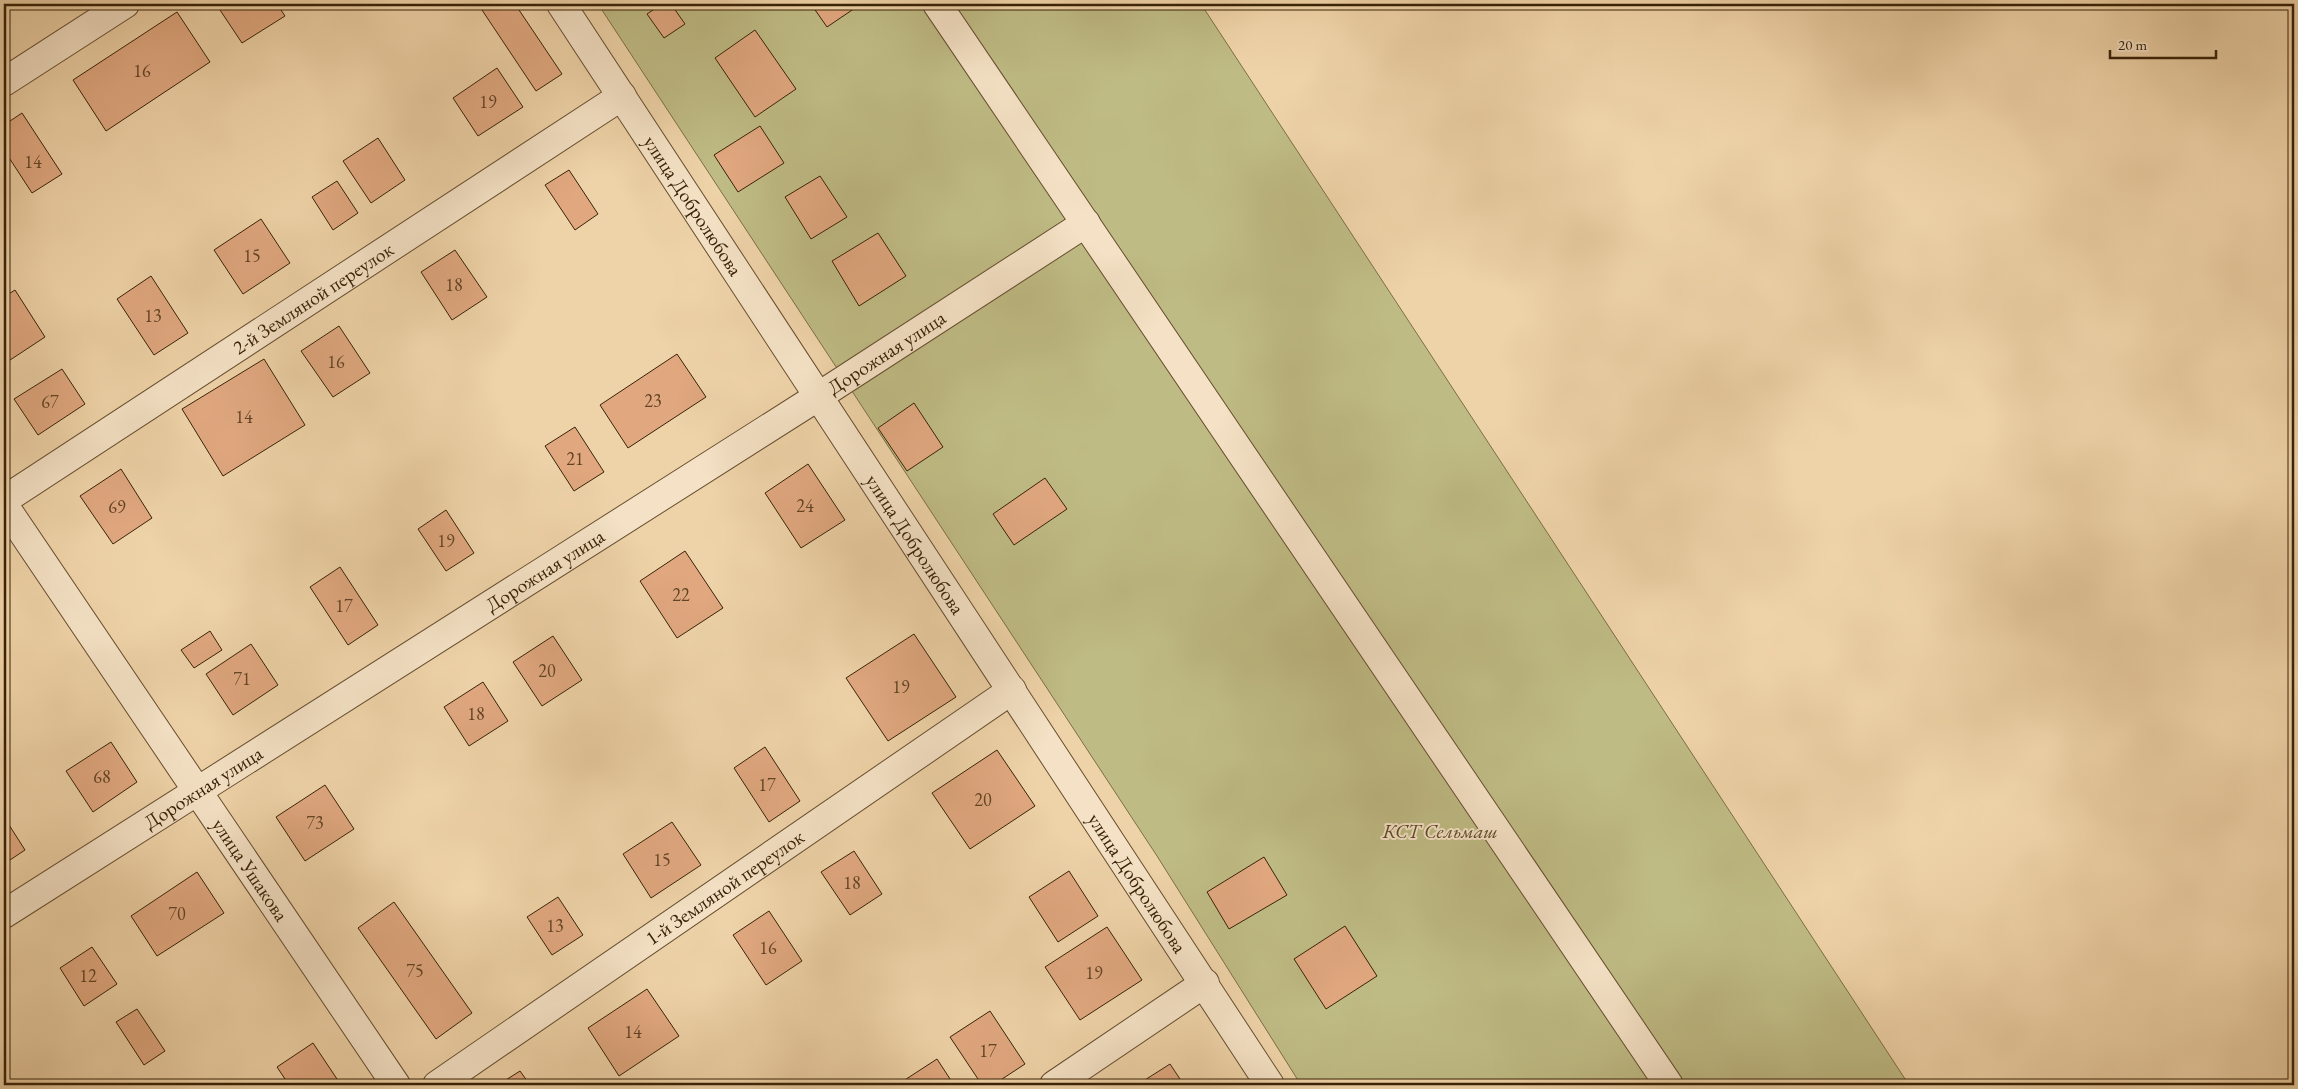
<svg xmlns="http://www.w3.org/2000/svg" width="2298" height="1089" font-family="'EB Garamond',serif">
  <style>
    .green { fill: #bfbb84; stroke: #7c6e46 }
    .building { fill: #e1a880; stroke: #382207 }
    .lines { fill: none; stroke-linecap: round; stroke-linejoin: round }
    .minor-casing { stroke: #664e2f; stroke-width: 30 }
    .minor { stroke: #f5e2c6; stroke-width: 28 }
    .labels { text-anchor: middle; stroke-width: 4; stroke-linejoin: round; paint-order: stroke }
    .number-label { font-size: 18px; fill: #624425 }
    .street-label { font-size: 20px; fill: #382207; stroke: #f5e2c6 }
    .park-label { font-size: 20px; font-style: italic; fill: #5a4826; stroke: #f5e2c6 }
  </style>
  <rect width="100%" height="100%" fill="#efd3a8"/>
  <filter id="stains"><feTurbulence type="fractalNoise" baseFrequency=".004" numOctaves="4"/><feColorMatrix values="0 0 0 0 .2 0 0 0 0 .09 0 0 0 0 .02 0 0 0 .5 -.17"/></filter>
  <radialGradient id="worn" r=".72"><stop offset=".6" stop-color="#630" stop-opacity="0"/><stop offset="1" stop-color="#630" stop-opacity=".3"/></radialGradient>
  <polygon class="green" points="598,4 1201,4 1909,1085 1301,1085 1157,856"/>
  <g class="building">
    <polygon points="216,4 277,4 285,16 242,43"/>
    <polygon points="478,4 515,4 562,74 536,91"/>
    <polygon points="662,4 671,4 685,24 664,38 647,14"/>
    <polygon points="811,4 861,4 827,27"/>
    <polygon points="177,12 210,62 106,131 73,80"/>
    <polygon points="755,30 796,89 755,117 715,58"/>
    <polygon points="497,68 523,107 478,136 453,98"/>
    <polygon points="22,113 62,174 32,193 4,150 4,125"/>
    <polygon points="760,126 784,163 738,192 714,155"/>
    <polygon points="378,138 405,180 371,203 343,161"/>
    <polygon points="569,170 598,214 575,230 545,185"/>
    <polygon points="820,176 847,217 811,239 785,197"/>
    <polygon points="337,181 358,213 333,230 312,197"/>
    <polygon points="261,219 290,263 243,294 214,250"/>
    <polygon points="878,233 906,276 859,306 832,261"/>
    <polygon points="455,250 487,297 452,320 421,272"/>
    <polygon points="151,276 188,333 154,355 117,299"/>
    <polygon points="15,290 45,337 4,364 4,297"/>
    <polygon points="339,326 370,373 333,397 301,351"/>
    <polygon points="677,354 706,397 628,448 600,405"/>
    <polygon points="264,359 305,425 223,476 182,409"/>
    <polygon points="62,369 85,404 38,435 14,399"/>
    <polygon points="914,403 943,447 907,471 878,428"/>
    <polygon points="575,427 604,472 574,491 545,446"/>
    <polygon points="808,464 845,520 801,548 765,493"/>
    <polygon points="121,469 152,518 113,544 80,496"/>
    <polygon points="1045,478 1067,509 1014,545 993,514"/>
    <polygon points="446,510 474,553 446,571 418,529"/>
    <polygon points="685,551 723,608 677,638 640,581"/>
    <polygon points="340,567 378,625 348,645 310,587"/>
    <polygon points="210,631 222,650 194,668 181,650"/>
    <polygon points="914,634 956,697 888,741 846,678"/>
    <polygon points="553,636 582,680 542,706 513,662"/>
    <polygon points="251,644 278,685 233,715 206,674"/>
    <polygon points="483,682 508,721 469,746 444,707"/>
    <polygon points="111,742 137,782 93,812 66,771"/>
    <polygon points="765,747 800,801 769,822 734,768"/>
    <polygon points="997,750 1035,806 970,849 932,793"/>
    <polygon points="325,785 354,829 305,861 276,817"/>
    <polygon points="4,817 25,850 4,864"/>
    <polygon points="672,822 701,865 651,898 623,854"/>
    <polygon points="854,851 882,894 850,915 821,872"/>
    <polygon points="1264,857 1287,895 1229,929 1207,892"/>
    <polygon points="1069,871 1098,916 1058,942 1029,897"/>
    <polygon points="197,872 224,913 157,956 131,916"/>
    <polygon points="558,897 583,935 552,955 527,917"/>
    <polygon points="394,902 472,1013 436,1039 358,928"/>
    <polygon points="769,911 802,961 766,985 733,935"/>
    <polygon points="1345,926 1377,976 1326,1009 1294,959"/>
    <polygon points="1107,927 1142,980 1080,1020 1045,967"/>
    <polygon points="92,947 117,984 84,1006 60,968"/>
    <polygon points="647,989 679,1036 619,1076 588,1028"/>
    <polygon points="137,1009 165,1051 144,1065 116,1022"/>
    <polygon points="990,1011 1025,1064 993,1085 982,1085 950,1037"/>
    <polygon points="313,1043 341,1085 289,1085 277,1067"/>
    <polygon points="937,1059 954,1085 897,1085"/>
    <polygon points="1170,1064 1184,1085 1137,1085"/>
    <polygon points="520,1071 530,1085 498,1085"/>
  </g>
  <g class="lines">
    <defs>
      <g id="minor">
        <path id="s1" d="M561 4 1270 1085"/>
        <polyline points="937,4 1669,1085"/>
        <polyline points="4,82 125,4"/>
        <path id="s2" d="M4 500 622 96"/>
        <path id="s3" d="M4 505 396 1085"/>
        <path id="s4" d="M4 914 819 396 1086 223"/>
        <path id="s5" d="M437 1085 1012 690"/>
        <polyline points="1054,1085 1205,983"/>
      </g>
    </defs>
    <use href="#minor" class="minor-casing"/>
    <use href="#minor" class="minor"/>
  </g>
  <g class="labels">
    <g class="number-label">
      <text x="142" y="77">16</text>
      <text x="488" y="108">19</text>
      <text x="33" y="168">14</text>
      <text x="252" y="262">15</text>
      <text x="454" y="291">18</text>
      <text x="153" y="322">13</text>
      <text x="336" y="368">16</text>
      <text x="653" y="407">23</text>
      <text x="50" y="408">67</text>
      <text x="244" y="423">14</text>
      <text x="575" y="465">21</text>
      <text x="805" y="512">24</text>
      <text x="117" y="513">69</text>
      <text x="446" y="547">19</text>
      <text x="681" y="601">22</text>
      <text x="344" y="612">17</text>
      <text x="547" y="677">20</text>
      <text x="242" y="685">71</text>
      <text x="901" y="693">19</text>
      <text x="476" y="720">18</text>
      <text x="102" y="783">68</text>
      <text x="767" y="791">17</text>
      <text x="983" y="806">20</text>
      <text x="315" y="829">73</text>
      <text x="662" y="866">15</text>
      <text x="852" y="889">18</text>
      <text x="177" y="920">70</text>
      <text x="555" y="932">13</text>
      <text x="768" y="954">16</text>
      <text x="415" y="977">75</text>
      <text x="1094" y="979">19</text>
      <text x="88" y="982">12</text>
      <text x="633" y="1038">14</text>
      <text x="988" y="1057">17</text>
    </g>
    <g class="street-label">
      <text dy="7" stroke="none"><textPath href="#s1" startOffset="241">улица Добролюбова</textPath></text>
      <text dy="7" stroke="none"><textPath href="#s2" startOffset="369">2-й Земляной переулок</textPath></text>
      <text dy="7" stroke="none"><textPath href="#s4" startOffset="1046">Дорожная улица</textPath></text>
      <text dy="7" stroke="none"><textPath href="#s1" startOffset="646">улица Добролюбова</textPath></text>
      <text dy="7" stroke="none"><textPath href="#s4" startOffset="641">Дорожная улица</textPath></text>
      <text dy="7" stroke="none"><textPath href="#s4" startOffset="236">Дорожная улица</textPath></text>
      <text dy="7" stroke="none"><textPath href="#s3" startOffset="440">улица Ушакова</textPath></text>
      <text dy="7" stroke="none"><textPath href="#s1" startOffset="1051">улица Добролюбова</textPath></text>
      <text dy="7" stroke="none"><textPath href="#s5" startOffset="349">1-й Земляной переулок</textPath></text>
    </g>
    <g class="park-label">
      <text x="1440" y="838">КСТ Сельмаш</text>
    </g>
  </g>
  <rect width="2298" height="1089" fill="none" stroke="#efd3a8" stroke-width="20"/>
  <rect x="5" y="5" width="2288" height="1079" fill="none" stroke="#382207" stroke-width="2.5"/>
  <rect x="10" y="10" width="2278" height="1069" fill="none" stroke="#382207"/>
  <path d="M2110 50v8h106v-8" fill="none" stroke="#382207" stroke-width="2.5"/>
  <text x="2118" y="50" font-size="15" fill="#382207" stroke="#f5e2c6" stroke-width="4" paint-order="stroke">20 m</text>
  <rect width="100%" height="100%" filter="url(#stains)"/>
  <rect width="100%" height="100%" fill="url(#worn)"/>
</svg>
